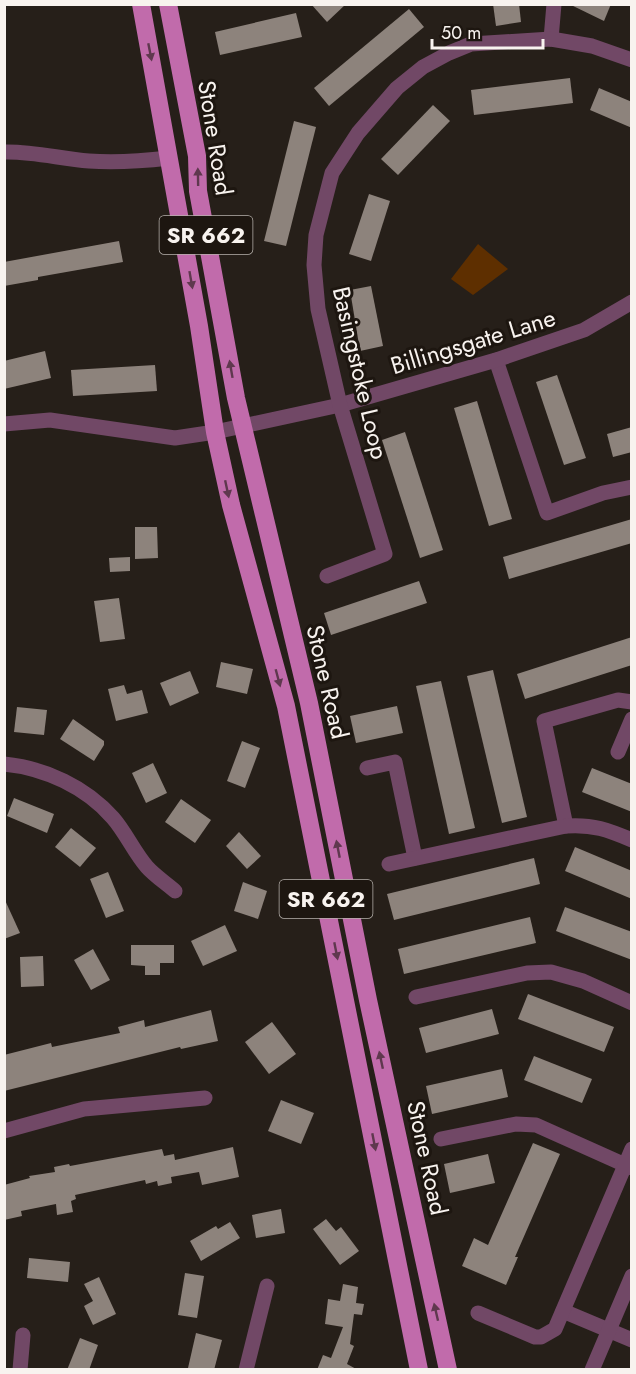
<svg xmlns="http://www.w3.org/2000/svg" width="636" height="1374" font-family="Jost,sans-serif">
  <style>
    .green { fill: #5e2f00 }
    .building { fill: #8d837c }
    .lines { fill: none; stroke-linecap: round; stroke-linejoin: round }
    .minor { stroke: #714866; stroke-width: 15 }
    .primary { stroke: #c16bab; stroke-width: 18 }
    .oneway { fill: #5f384e }
    .labels { text-anchor: middle; stroke-width: 6; stroke-linejoin: round; paint-order: stroke }
    .shield { fill: #1d1610; stroke: #b6b1ac; stroke-width: 1.5 }
    .shield-label { font-size: 22px; font-weight: bold; fill: #f8f3ef }
    .street-label { font-size: 24px; fill: #f8f3ef; stroke: #1d1610 }
  </style>
  <rect width="100%" height="100%" fill="#261f19"/>
  <polygon class="green" points="478,244 508,269 473,295 451,279"/>
  <g class="building">
    <polygon points="311,4 346,4 327,22"/>
    <polygon points="493,4 519,4 521,22 496,26"/>
    <polygon points="569,4 611,4 604,21"/>
    <polygon points="409,9 424,27 329,106 314,88"/>
    <polygon points="296,13 302,37 220,55 215,32"/>
    <polygon points="570,78 573,103 474,115 471,90"/>
    <polygon points="599,88 632,102 632,128 590,110"/>
    <polygon points="433,105 450,121 398,175 381,159"/>
    <polygon points="294,121 316,127 286,246 264,241"/>
    <polygon points="369,194 390,201 371,261 349,254"/>
    <polygon points="119,241 123,262 38,277 38,280 4,286 4,262"/>
    <polygon points="371,286 383,346 360,351 350,290"/>
    <polygon points="45,351 51,378 4,389 4,361"/>
    <polygon points="155,365 157,391 73,396 71,370"/>
    <polygon points="557,375 586,458 564,465 536,382"/>
    <polygon points="477,401 512,519 489,526 454,408"/>
    <polygon points="632,427 632,452 613,457 607,434"/>
    <polygon points="405,432 443,550 420,558 382,440"/>
    <polygon points="632,519 632,543 509,579 503,557"/>
    <polygon points="135,527 157,527 158,558 135,559"/>
    <polygon points="130,557 130,571 110,572 109,558"/>
    <polygon points="419,581 427,603 331,635 324,613"/>
    <polygon points="119,598 125,639 100,642 94,601"/>
    <polygon points="632,637 632,665 525,699 517,674"/>
    <polygon points="221,662 253,669 247,694 216,687"/>
    <polygon points="493,670 527,817 502,823 467,676"/>
    <polygon points="190,671 199,693 170,706 160,683"/>
    <polygon points="441,681 475,828 449,834 416,686"/>
    <polygon points="124,685 127,694 142,690 148,713 116,721 108,689"/>
    <polygon points="397,706 403,733 356,743 350,716"/>
    <polygon points="17,707 47,710 44,735 14,732"/>
    <polygon points="73,719 104,741 104,745 94,761 60,739"/>
    <polygon points="242,741 260,748 245,788 227,781"/>
    <polygon points="153,763 167,793 146,803 132,773"/>
    <polygon points="592,768 632,784 632,812 582,792"/>
    <polygon points="14,798 54,814 47,833 7,816"/>
    <polygon points="181,799 211,820 195,843 165,822"/>
    <polygon points="71,828 96,848 80,867 55,847"/>
    <polygon points="239,832 261,856 247,869 226,846"/>
    <polygon points="575,847 632,871 632,899 565,871"/>
    <polygon points="534,858 540,884 394,920 387,894"/>
    <polygon points="108,872 124,911 106,918 90,879"/>
    <polygon points="243,882 267,891 258,919 234,911"/>
    <polygon points="4,898 20,933 4,939"/>
    <polygon points="565,907 632,932 632,960 556,931"/>
    <polygon points="530,917 536,943 404,974 398,949"/>
    <polygon points="225,925 237,951 203,966 191,941"/>
    <polygon points="131,945 174,945 174,963 160,963 160,975 145,975 145,966 131,965"/>
    <polygon points="93,949 110,980 91,990 74,960"/>
    <polygon points="43,956 44,986 21,987 20,957"/>
    <polygon points="528,994 614,1027 604,1052 518,1019"/>
    <polygon points="492,1009 499,1034 426,1053 419,1028"/>
    <polygon points="211,1010 218,1041 181,1049 180,1047 4,1091 4,1055 51,1043 52,1047 120,1033 118,1027 144,1020 145,1027"/>
    <polygon points="272,1022 296,1054 269,1074 245,1042"/>
    <polygon points="534,1056 592,1079 582,1103 524,1080"/>
    <polygon points="502,1069 508,1097 432,1114 426,1086"/>
    <polygon points="281,1100 314,1113 301,1144 268,1131"/>
    <polygon points="533,1143 560,1154 515,1257 518,1257 506,1285 462,1266 474,1238 488,1245"/>
    <polygon points="233,1147 239,1177 202,1185 199,1172 171,1177 172,1183 158,1186 157,1181 146,1184 145,1180 75,1195 76,1199 71,1201 73,1212 57,1215 56,1204 21,1211 22,1216 4,1220 4,1185 30,1178 29,1176 55,1172 54,1167 69,1164 70,1166 162,1149 164,1156 174,1154 175,1160"/>
    <polygon points="488,1154 495,1183 450,1193 444,1164"/>
    <polygon points="281,1209 285,1233 256,1238 252,1215"/>
    <polygon points="326,1219 336,1231 341,1227 359,1251 340,1265 313,1229"/>
    <polygon points="230,1222 240,1238 201,1261 190,1241 216,1226 218,1229"/>
    <polygon points="29,1258 70,1262 68,1282 27,1278"/>
    <polygon points="185,1273 204,1276 197,1318 178,1315"/>
    <polygon points="99,1277 116,1314 93,1325 84,1306 93,1301 84,1284"/>
    <polygon points="343,1284 358,1287 356,1303 364,1304 362,1315 354,1314 350,1344 354,1346 347,1364 358,1370 317,1370 323,1355 331,1358 343,1327 325,1324 328,1299 340,1301"/>
    <polygon points="196,1333 222,1340 214,1370 188,1368"/>
    <polygon points="80,1338 98,1345 89,1370 67,1370"/>
  </g>
  <g class="lines">
    <g class="minor">
      <polyline points="551,39 554,4"/>
      <path d="M4 152C33 151 61 159 89 161 116 163 143 161 169 158"/>
      <polyline points="496,360 547,513 603,493 632,487"/>
      <polyline points="4,424 50,420 175,438 215,432 340,405 496,360 584,330 632,302"/>
      <polyline points="327,576 385,554 340,405 318,309 314,265 316,235 332,173 358,133 397,88 423,67 449,53 471,44 551,39 592,46 632,60"/>
      <polyline points="618,752 632,719"/>
      <path d="M4 764C45 768 86 787 113 818 126 833 134 852 147 867 155 876 166 883 175 891"/>
      <polyline points="367,768 395,762 415,858"/>
      <polyline points="566,826 544,721 618,700 632,702"/>
      <path d="M389 864 566 826C593 824 608 830 632 840"/>
      <polyline points="416,997 527,973 551,972 583,981 632,1003"/>
      <polyline points="4,1131 84,1109 205,1098"/>
      <polyline points="441,1139 516,1124 536,1125 632,1168"/>
      <polyline points="563,1311 632,1340"/>
      <polyline points="478,1313 535,1337 541,1337 555,1329 632,1149"/>
      <polyline points="20,1370 23,1335"/>
      <polyline points="246,1370 267,1286"/>
      <polyline points="592,1370 632,1276"/>
    </g>
    <g class="primary">
      <polyline points="141,4 199,326 215,432 231,505 286,706 419,1370"/>
      <polyline points="168,4 197,156 198,191 236,398 309,703 368,1000 448,1370"/>
    </g>
  </g>
  <defs><path id="oneway-solid" d="M-6-.8H1V-3.2L6.5 0L1 3.2V.8H-6Z" transform="scale(1.5)"/></defs>
  <g class="oneway">
    <use href="#oneway-solid" transform="translate(150 52) rotate(79)"/>
    <use href="#oneway-solid" transform="translate(198 177) rotate(-91)"/>
    <use href="#oneway-solid" transform="translate(191 280) rotate(80)"/>
    <use href="#oneway-solid" transform="translate(231 369) rotate(-100)"/>
    <use href="#oneway-solid" transform="translate(227 489) rotate(78)"/>
    <use href="#oneway-solid" transform="translate(278 678) rotate(75)"/>
    <use href="#oneway-solid" transform="translate(338 849) rotate(-101)"/>
    <use href="#oneway-solid" transform="translate(336 951) rotate(79)"/>
    <use href="#oneway-solid" transform="translate(381 1060) rotate(-102)"/>
    <use href="#oneway-solid" transform="translate(374 1142) rotate(79)"/>
    <use href="#oneway-solid" transform="translate(436 1312) rotate(-103)"/>
  </g>
  <g class="labels">
    <g class="shield">
      <rect x="159.5" y="216" width="93" height="38" rx="4.5"/>
      <rect x="279.5" y="880" width="93" height="38" rx="4.5"/>
    </g>
    <g class="shield-label">
      <text x="206" y="243">SR 662</text>
      <text x="326" y="907">SR 662</text>
    </g>
    <g class="street-label">
      <text transform="translate(215 138) rotate(81)" y="8">Stone Road</text>
      <text transform="translate(473 342) rotate(-17)" y="8">Billingsgate Lane</text>
      <text transform="translate(360 373) rotate(77)" y="8">Basingstoke Loop</text>
      <text transform="translate(327 682) rotate(77)" y="8">Stone Road</text>
      <text transform="translate(427 1158) rotate(78)" y="8">Stone Road</text>
    </g>
  </g>
  <rect width="636" height="1374" fill="none" stroke="#f8f3ef" stroke-width="12"/>
  <path d="M432 39v9h111v-9" fill="none" stroke="#f8f3ef" stroke-width="3"/>
  <text x="441" y="39" font-size="18" fill="#f8f3ef" stroke="#1d1610" stroke-width="4.5" paint-order="stroke">50 m</text>
</svg>
